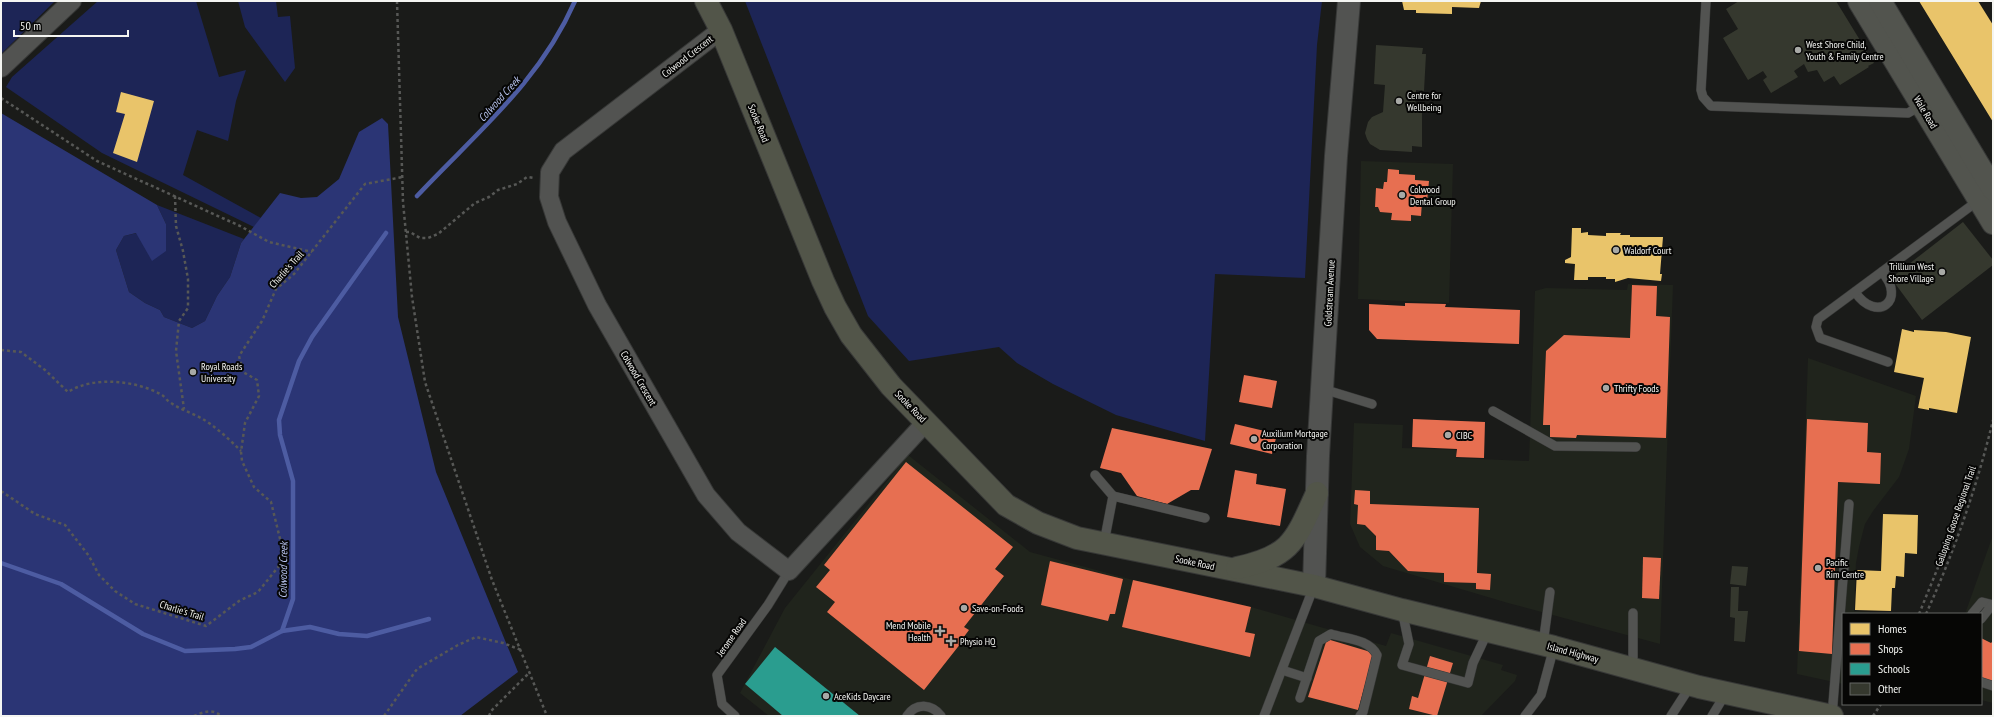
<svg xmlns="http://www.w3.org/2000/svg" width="1994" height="717" font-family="'PT Sans Narrow',sans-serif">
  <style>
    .built { fill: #20241c }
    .green { fill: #1d2556 }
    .forest { fill: #2b3575 }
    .homes { fill: #e9c46a }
    .shops { fill: #e76f51 }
    .schools { fill: #2a9d8f }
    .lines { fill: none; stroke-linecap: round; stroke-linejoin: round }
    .stream { stroke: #4d5ca2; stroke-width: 4.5 }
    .building { fill: #35382e }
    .service-casing { stroke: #373837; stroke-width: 10 }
    .minor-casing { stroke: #373837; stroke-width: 20 }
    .tertiary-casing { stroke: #373837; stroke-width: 24 }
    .secondary-casing { stroke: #373837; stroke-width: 24 }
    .primary-casing { stroke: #373837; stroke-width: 24 }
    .path { stroke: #575856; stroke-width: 2.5; stroke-dasharray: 3 3; stroke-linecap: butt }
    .service { stroke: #525351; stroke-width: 9 }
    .minor { stroke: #525351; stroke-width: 18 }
    .tertiary { stroke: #525351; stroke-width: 22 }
    .secondary { stroke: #52544e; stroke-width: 22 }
    .primary { stroke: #525549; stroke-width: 22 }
    .poi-dot { fill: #a8a9a6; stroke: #060605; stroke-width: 1.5 }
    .labels { text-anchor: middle; stroke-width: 4; stroke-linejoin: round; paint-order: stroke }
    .poi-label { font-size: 10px; fill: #f4f5f2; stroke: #060605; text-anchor: start }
    .street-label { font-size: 10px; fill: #f4f5f2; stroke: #060605 }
    .water-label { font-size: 11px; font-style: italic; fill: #bac6f1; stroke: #060605 }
  </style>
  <rect width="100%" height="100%" fill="#1a1b19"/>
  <g class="built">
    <polygon points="1361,161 1453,164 1449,303 1358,299"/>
    <polygon points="1628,284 1673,285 1660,644 1508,603 1383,566 1360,547 1350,524 1354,423 1403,425 1402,448 1456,450 1456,458 1529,461 1535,291 1546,288 1627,290"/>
    <polygon points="1808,358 1916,396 1909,449 1899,477 1873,511 1865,524 1859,547 1856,563 1854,611 1870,612 1869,614 1843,614 1843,684 1797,674"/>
    <polygon points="908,455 1030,552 1133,580 1154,584 1251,607 1386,646 1391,633 1503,665 1501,670 1517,675 1515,681 1481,716 769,716 740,693 785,608"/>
    <polygon points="1993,535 1993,703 1981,700 1981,614 1965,614"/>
  </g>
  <g class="green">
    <polygon points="1,1 55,1 1,54"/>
    <polygon points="98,1 196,1 219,77 246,70 236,101 228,141 197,130 183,175 261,218 254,227 102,153 6,87 12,77"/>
    <polygon points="238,1 276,1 278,17 290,16 295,68 285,82 245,27"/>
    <polygon points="745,1 1322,1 1317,45 1305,278 1215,274 1205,441 1116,415 1053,384 1017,363 999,347 909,361 868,316"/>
    <polygon points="157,205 244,239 241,243 230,277 217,296 205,321 192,328 164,317 160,310 145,303 129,292 116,250 124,236 137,233 152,260 166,224"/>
  </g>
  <polygon class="forest" points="1,113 157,205 166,224 166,251 152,261 136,233 124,236 116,250 129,292 145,303 160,310 164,317 192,328 205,321 217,296 230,277 241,243 280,193 301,198 317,197 339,179 359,132 382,118 388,124 398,317 436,472 518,672 460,716 1,716"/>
  <g class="homes">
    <polygon points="1402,1 1481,1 1479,8 1452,7 1452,14 1416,13 1416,10 1404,10"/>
    <polygon points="1919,1 1978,1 1993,25 1992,30 1993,122"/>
    <polygon points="121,92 154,101 137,162 113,153 125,114 116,112"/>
    <polygon points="1572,228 1581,228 1581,233 1588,232 1588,235 1606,236 1606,233 1621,233 1620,235 1630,235 1630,237 1663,237 1660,274 1662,274 1661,281 1628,278 1615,282 1615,279 1606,279 1606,277 1588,277 1588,280 1574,280 1575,264 1565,263 1565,260 1571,257"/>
    <polygon points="1902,329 1914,332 1914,330 1946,332 1971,337 1957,413 1929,408 1929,410 1918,408 1924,378 1894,372"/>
    <polygon points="1883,514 1918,515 1917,554 1905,553 1904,577 1896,576 1895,588 1892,588 1891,611 1855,610 1857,570 1881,571"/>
  </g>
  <g class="shops">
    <polygon points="1388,169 1399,170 1399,174 1415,175 1415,180 1429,181 1427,202 1422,202 1421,216 1411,215 1411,221 1391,220 1392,213 1380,212 1378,207 1375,207 1376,188 1383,189 1384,182 1387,182"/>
    <polygon points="1632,285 1657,286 1656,316 1670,317 1666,438 1577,435 1576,438 1550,437 1550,425 1543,425 1546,351 1564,335 1630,338"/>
    <polygon points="1405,303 1446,304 1445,307 1520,310 1519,344 1377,339 1369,330 1369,304 1405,306"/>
    <polygon points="1244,375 1277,381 1272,408 1239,402"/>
    <polygon points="1413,419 1485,422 1484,458 1456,457 1457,449 1412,447"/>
    <polygon points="1807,419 1868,423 1867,452 1881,453 1880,484 1838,482 1832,654 1799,651"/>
    <polygon points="1235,424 1277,434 1272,454 1230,444"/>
    <polygon points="1112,428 1212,449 1199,490 1191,490 1167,504 1137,496 1121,473 1100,468"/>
    <polygon points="906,462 1013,547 995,569 1004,576 964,627 969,630 960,642 961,643 924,690 827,612 835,602 816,587 830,570 824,565"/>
    <polygon points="1235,470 1257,474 1256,484 1286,489 1280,526 1227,517"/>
    <polygon points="1355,490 1370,491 1370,504 1479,508 1477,573 1491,574 1490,590 1476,589 1476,583 1444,582 1444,573 1408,571 1389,551 1376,550 1376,536 1365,525 1357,524 1358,505 1354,504"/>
    <polygon points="1643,557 1661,558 1659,599 1642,598"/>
    <polygon points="1050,561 1123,579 1115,614 1110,614 1108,621 1041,605"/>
    <polygon points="1133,580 1251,607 1245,632 1255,634 1250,657 1122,627"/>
    <polygon points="1981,638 1991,643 1993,641 1993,683 1981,677"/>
    <polygon points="1327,639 1374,653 1358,710 1308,697"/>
    <polygon points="1430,656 1453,663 1437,716 1409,709 1412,696 1418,698"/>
  </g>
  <polygon class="schools" points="775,647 860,716 783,716 745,684"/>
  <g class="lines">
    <g class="stream">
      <path d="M417 196C477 132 539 83 575 1"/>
      <polyline points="1,563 61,584 143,634 185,651 235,649 251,647 282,631 293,599 293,481 280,435 279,420 299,361 312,337 386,233"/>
      <polyline points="282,631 310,627 339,634 367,636 429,619"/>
    </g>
  </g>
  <g class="building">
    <polygon points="1739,1 1836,1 1874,63 1868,66 1869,67 1840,85 1834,76 1824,82 1817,70 1808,72 1804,64 1794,71 1798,77 1771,93 1763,80 1767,77 1763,71 1748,80 1723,38 1738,29 1726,9"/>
    <polygon points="1376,45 1423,48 1422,54 1426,54 1424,91 1416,90 1415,110 1422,111 1422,147 1412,146 1412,152 1380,150 1370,144 1367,139 1365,133 1368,122 1372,117 1383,112 1385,85 1374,84"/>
    <polygon points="1963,222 1993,260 1993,265 1922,320 1891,278"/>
    <polygon points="1732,566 1748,567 1746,586 1730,584"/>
    <polygon points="1731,587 1739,587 1738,611 1748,611 1745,642 1734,641 1735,618 1730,617"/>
  </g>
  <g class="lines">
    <defs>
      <g id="service">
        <polyline points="1706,1 1701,90 1703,97 1711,106 1908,113 1922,105"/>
        <path d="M1855 292C1877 324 1907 300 1882 272"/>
        <polyline points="1888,362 1820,338 1816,327 1818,319 1979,200"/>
        <polyline points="1323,389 1372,404"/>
        <polyline points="1493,411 1555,446 1636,447"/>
        <polyline points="1095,475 1113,496 1104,543"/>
        <polyline points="1113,496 1205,518"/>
        <polyline points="1402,610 1409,644 1402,665 1468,683 1473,663 1488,631"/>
        <polyline points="1633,613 1633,669"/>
        <polyline points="1972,614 1982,602 1993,605"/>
        <polyline points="1981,619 1992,605"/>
        <polyline points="1543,644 1550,592"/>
        <polyline points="1282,670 1307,678"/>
        <polyline points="1981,682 1993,686"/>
        <path d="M1300 698 1319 641 1331 634C1347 639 1369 639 1377 655L1363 712 1360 716"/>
        <polyline points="735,716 722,704 717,675 768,605 789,571"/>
        <path d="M907 716C916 702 932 704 941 716"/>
        <polyline points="1264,716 1314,586"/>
        <polyline points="1525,716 1541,695 1554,647"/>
        <polyline points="1671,716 1691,685"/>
        <polyline points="1712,716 1726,693"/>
        <polyline points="1832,716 1849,504"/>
      </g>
      <g id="minor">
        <polyline points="721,30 563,151 550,172 549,197 557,222 597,305 706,495 738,532 789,571 926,422"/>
        <polyline points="1,68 72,1"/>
      </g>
      <polyline id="tertiary" points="1314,586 1318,456 1336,156 1349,1"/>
      <g id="secondary">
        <polyline points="1859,1 1993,223"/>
        <polyline points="1880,1 1993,189"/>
      </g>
      <g id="primary">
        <polyline points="706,1 721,30 823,281 835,307 851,335 891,386 1006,505 1038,523 1077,538 1314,586 1402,610 1554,647 1699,687 1832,716"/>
        <path d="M1237 568C1292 556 1295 541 1317 493"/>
      </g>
    </defs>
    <use href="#service" class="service-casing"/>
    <use href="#minor" class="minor-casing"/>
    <use href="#tertiary" class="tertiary-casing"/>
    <use href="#secondary" class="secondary-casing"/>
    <use href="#primary" class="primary-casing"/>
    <g class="path">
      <polyline points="397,1 403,202 412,297 425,382 492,580 547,716"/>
      <polyline points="1,98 97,161 240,226 269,242 312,252"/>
      <polyline points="175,196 176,226 183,251 188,279 188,308 179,321 176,351 184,409"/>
      <polyline points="406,232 410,232 420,238 428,238 438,234 475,203 489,197 498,190 517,184 527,177 534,178"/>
      <path d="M1 350 21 352 45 370 68 392C93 376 136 380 162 395 165 397 167 401 171 403 180 409 191 413 201 418 215 426 229 439 241 451"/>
      <polyline points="1,491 35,514 65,525 89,556 99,575 115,591 135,604 206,626 239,601 258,592 279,566 283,551 271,502 254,487 242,461 241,452 245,423 259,396 257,380 243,372 239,356 262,321 276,289 294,274 365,184 403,177"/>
      <polyline points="1919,614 1939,565 1946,568"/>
      <path d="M1926 614C1954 552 1977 487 1993 420"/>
      <path d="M194 716C203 712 213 708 221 716"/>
      <polyline points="384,716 417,669 458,645 476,637 503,643 521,650"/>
      <polyline points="489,716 491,711 529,673"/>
      <polyline points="1873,716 1881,704"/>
    </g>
    <use href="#service" class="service"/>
    <use href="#minor" class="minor"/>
    <use href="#tertiary" class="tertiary"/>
    <use href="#secondary" class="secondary"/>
    <use href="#primary" class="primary"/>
  </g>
  <g class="poi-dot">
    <circle cx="1798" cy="50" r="4"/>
    <circle cx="1399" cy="101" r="4"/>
    <circle cx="1402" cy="195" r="4"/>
    <circle cx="1616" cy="250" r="4"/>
    <circle cx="1942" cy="272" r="4"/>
    <circle cx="193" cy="372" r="4"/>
    <circle cx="1606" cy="388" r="4"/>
    <circle cx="1448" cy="435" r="4"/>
    <circle cx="1254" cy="439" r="4"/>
    <circle cx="1818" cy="568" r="4"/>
    <circle cx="964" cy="608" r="4"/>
    <path d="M938 625h4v4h4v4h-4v4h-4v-4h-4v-4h4z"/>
    <path d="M949 635h4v4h4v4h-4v4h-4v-4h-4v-4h4z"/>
    <circle cx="826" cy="696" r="4"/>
  </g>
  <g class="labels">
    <g class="poi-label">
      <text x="1806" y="48">West Shore Child,<tspan x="1806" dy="12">Youth &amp; Family Centre</tspan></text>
      <text x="1407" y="99">Centre for<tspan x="1407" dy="12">Wellbeing</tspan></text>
      <text x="1410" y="193">Colwood<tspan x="1410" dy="12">Dental Group</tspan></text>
      <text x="1624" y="254">Waldorf Court</text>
      <text x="1934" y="270" text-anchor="end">Trillium West<tspan x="1934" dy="12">Shore Village</tspan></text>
      <text x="201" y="370">Royal Roads<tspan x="201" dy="12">University</tspan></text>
      <text x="1614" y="392">Thrifty Foods</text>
      <text x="1262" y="437">Auxilium Mortgage<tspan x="1262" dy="12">Corporation</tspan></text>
      <text x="1456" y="439">CIBC</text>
      <text x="1826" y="566">Pacific<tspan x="1826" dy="12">Rim Centre</tspan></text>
      <text x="972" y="612">Save-on-Foods</text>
      <text x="931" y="629" text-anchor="end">Mend Mobile<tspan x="931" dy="12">Health</tspan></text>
      <text x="960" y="645">Physio HQ</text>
      <text x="834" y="700">AceKids Daycare</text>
    </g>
    <g class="street-label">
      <text transform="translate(687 56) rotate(-38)" y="4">Colwood Crescent</text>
      <text transform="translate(1926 112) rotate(59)" y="4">Wale Road</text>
      <text transform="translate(759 123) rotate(68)" y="4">Sooke Road</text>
      <text transform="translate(286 269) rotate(-48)" y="4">Charlie's Trail</text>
      <text transform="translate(1329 293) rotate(-87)" y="4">Goldstream Avenue</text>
      <text transform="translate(639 378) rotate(60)" y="4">Colwood Crescent</text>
      <text transform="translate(911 406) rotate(46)" y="4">Sooke Road</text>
      <text transform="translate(1955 516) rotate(-71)" y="4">Galloping Goose Regional Trail</text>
      <text transform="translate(1195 562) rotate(12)" y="4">Sooke Road</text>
      <text transform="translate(182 610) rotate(17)" y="4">Charlie's Trail</text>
      <text transform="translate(731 637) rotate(-55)" y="4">Jerome Road</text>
      <text transform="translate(1573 652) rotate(15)" y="4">Island Highway</text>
    </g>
    <g class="water-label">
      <text transform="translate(499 99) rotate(-48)" y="4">Colwood Creek</text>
      <text transform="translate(283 570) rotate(-89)" y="4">Colwood Creek</text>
    </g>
  </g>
  <rect width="1994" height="717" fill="none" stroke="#f4f5f2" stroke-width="4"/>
  <rect x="1842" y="613" width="140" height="92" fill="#060605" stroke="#656664"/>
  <rect x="1850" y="623" width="20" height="12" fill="#e9c46a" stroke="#656664"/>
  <text x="1878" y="633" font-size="12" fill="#f4f5f2">Homes</text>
  <rect x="1850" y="643" width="20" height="12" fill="#e76f51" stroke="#656664"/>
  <text x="1878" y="653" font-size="12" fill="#f4f5f2">Shops</text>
  <rect x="1850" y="663" width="20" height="12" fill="#2a9d8f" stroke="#656664"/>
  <text x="1878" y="673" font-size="12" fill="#f4f5f2">Schools</text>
  <rect x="1850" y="683" width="20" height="12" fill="#35382e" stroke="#656664"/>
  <text x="1878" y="693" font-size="12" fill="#f4f5f2">Other</text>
  <path d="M14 30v6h114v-6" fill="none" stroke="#f4f5f2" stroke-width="2"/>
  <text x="20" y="30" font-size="12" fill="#f4f5f2" stroke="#060605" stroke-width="3" paint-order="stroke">50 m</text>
</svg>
